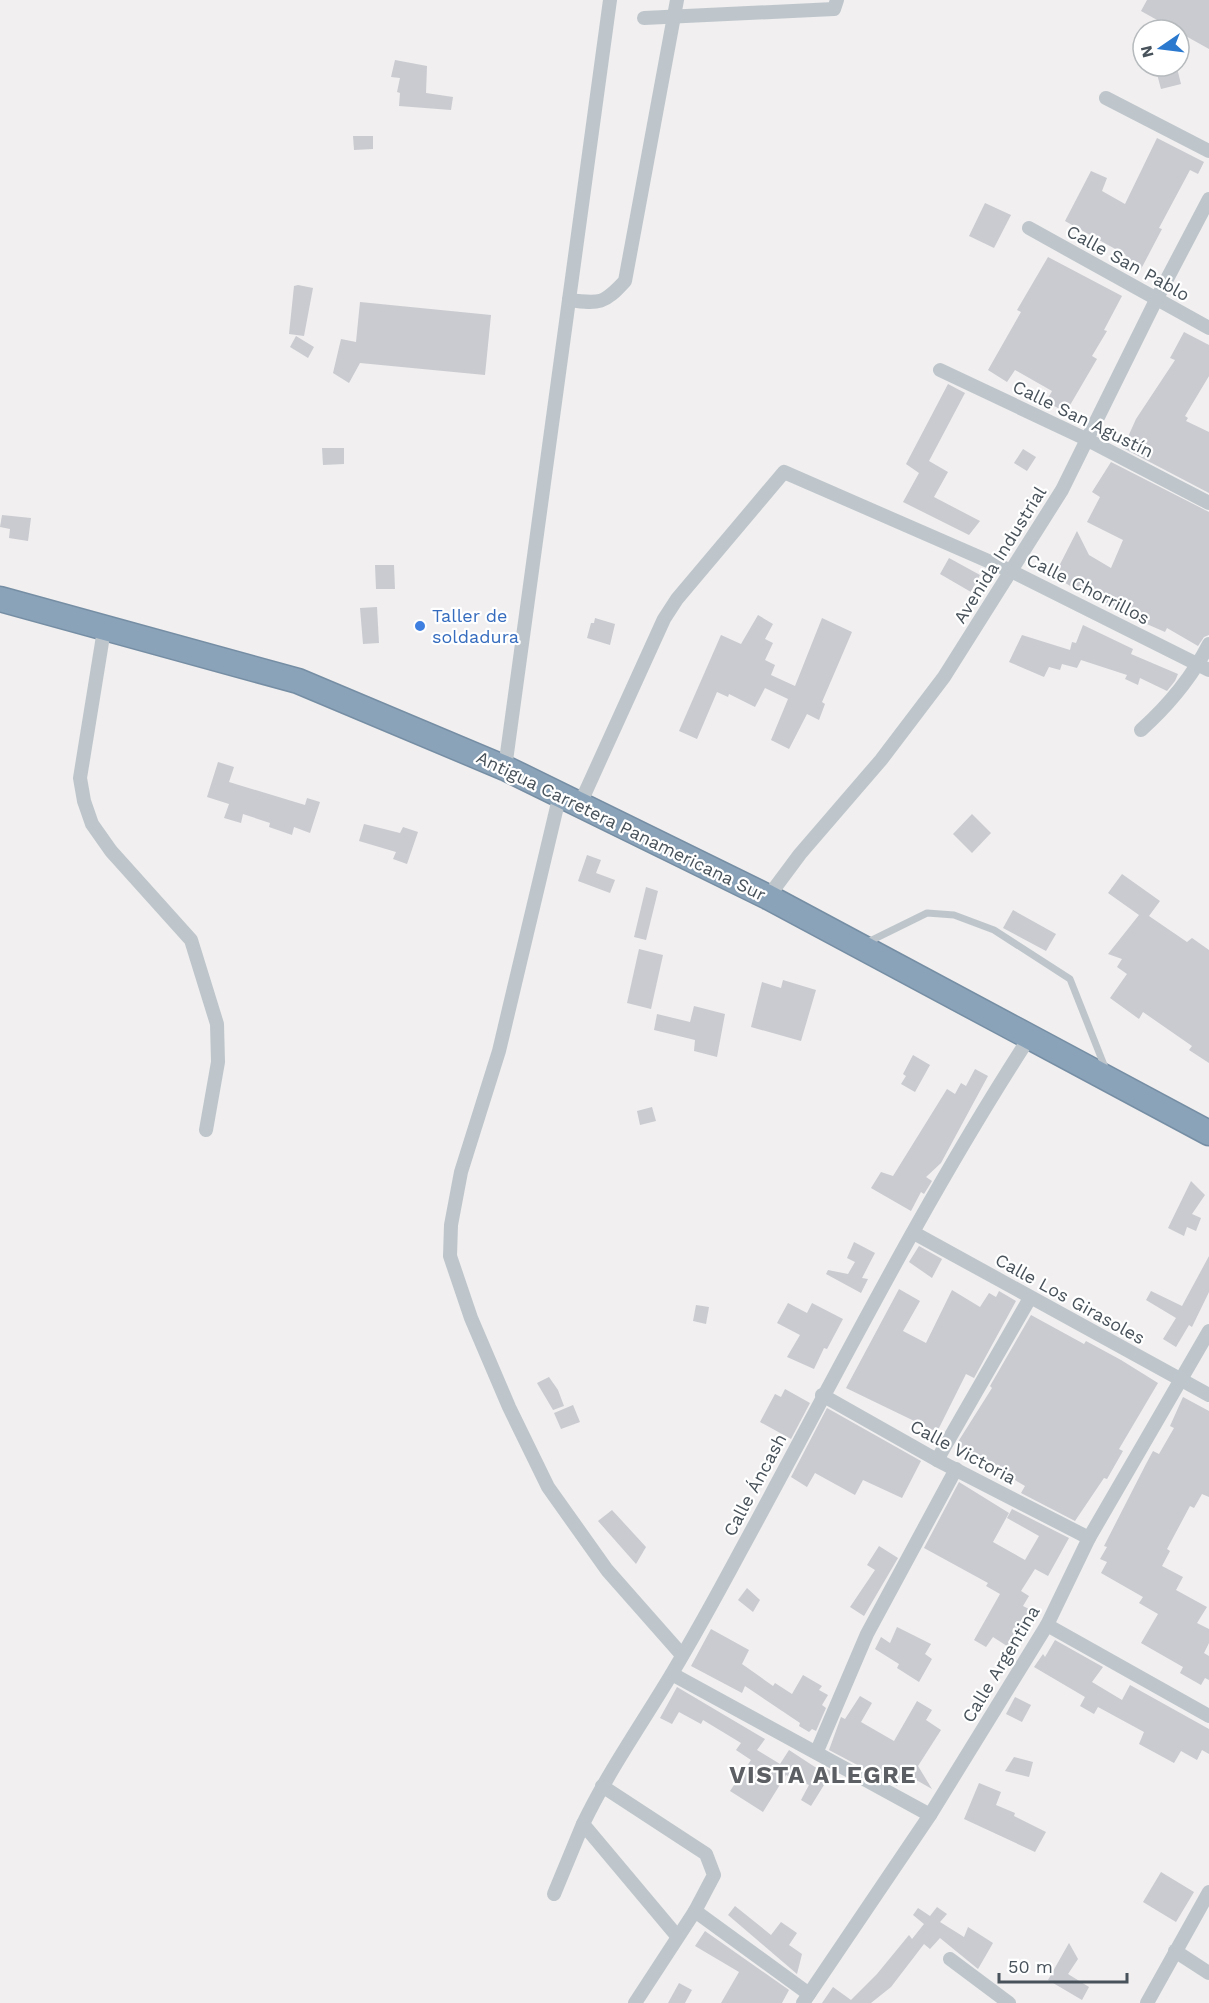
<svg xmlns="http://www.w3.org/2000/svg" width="1209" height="2003" font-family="'Work Sans',sans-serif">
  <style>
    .building { fill: #c9cbd1 }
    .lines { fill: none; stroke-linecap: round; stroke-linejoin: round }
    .highway-casing { stroke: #768ea4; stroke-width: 27 }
    .lane { stroke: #bec6cc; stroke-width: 7 }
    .street { stroke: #bec6cc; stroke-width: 14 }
    .highway { stroke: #8ba3b9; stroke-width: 24 }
    .shop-dot { fill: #3f7fe0; stroke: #fff; stroke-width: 2 }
    .labels { text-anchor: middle; stroke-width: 4.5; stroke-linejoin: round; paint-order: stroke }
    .street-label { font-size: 18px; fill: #48525a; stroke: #fff }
    .shop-label { font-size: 18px; fill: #366cbe; stroke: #fff; text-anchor: start }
    .district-label { font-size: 24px; font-weight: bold; letter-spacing: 1.5px; fill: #5c5f63; stroke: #fff }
  </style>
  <rect width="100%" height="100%" fill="#f1efef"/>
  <g class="building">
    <polygon points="1147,0 1209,0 1209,49 1141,11"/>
    <polygon points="395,60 427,66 426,93 453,97 451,110 399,106 400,93 397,92 400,78 391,77"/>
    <polygon points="1177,68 1181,84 1161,89 1157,74"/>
    <polygon points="353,136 373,136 373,149 354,150"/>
    <polygon points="1157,138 1204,162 1198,174 1190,170 1159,228 1162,229 1140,271 1123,261 1126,255 1065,221 1091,171 1107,178 1102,191 1125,204"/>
    <polygon points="985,203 1011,215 994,248 969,236"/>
    <polygon points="1048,257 1122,296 1104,330 1107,331 1092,356 1097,359 1066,412 1046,402 1052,391 1015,370 1007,382 988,370 1021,312 1017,310"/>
    <polygon points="298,285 313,288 304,336 289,334 294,286"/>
    <polygon points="360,302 491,315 485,375 360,363 349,383 333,373 341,339 356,342"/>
    <polygon points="1184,332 1209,345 1209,376 1185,416 1188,418 1186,421 1209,432 1209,493 1123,448 1136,419 1175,360 1170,358"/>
    <polygon points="296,336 314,347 308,358 290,347"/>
    <polygon points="948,384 965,393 929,461 948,472 934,497 980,521 969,535 903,502 919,473 906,464"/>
    <polygon points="322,448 344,448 344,464 323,465"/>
    <polygon points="1023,449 1036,457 1027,471 1014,463"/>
    <polygon points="1111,462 1209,512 1209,635 1204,637 1198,646 1167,628 1165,632 1117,611 1119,608 1080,592 1054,576 1077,531 1089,555 1111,568 1123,540 1087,522 1100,497 1092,492"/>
    <polygon points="2,515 31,518 28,541 9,538 10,529 0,527"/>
    <polygon points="949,558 980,575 971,592 940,574"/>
    <polygon points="375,565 394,565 395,589 376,589"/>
    <polygon points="377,607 379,643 363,644 360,608"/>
    <polygon points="758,615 773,624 765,639 773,643 765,660 775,665 771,675 795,686 822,618 852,632 822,702 825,704 819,720 807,714 789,749 771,740 788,699 765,688 755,707 729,694 728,697 717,692 697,739 679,731 721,635 741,644"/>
    <polygon points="595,618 615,624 610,645 587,638 591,623 594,623"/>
    <polygon points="1083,625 1133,649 1131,654 1178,674 1175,681 1167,691 1140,678 1138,685 1125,679 1127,675 1081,660 1077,668 1062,664 1060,670 1049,667 1044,677 1009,662 1022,635 1070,650 1072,642 1076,643"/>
    <polygon points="218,762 234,767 229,782 305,805 307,798 320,802 310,833 294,827 292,835 269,827 270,823 243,814 241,823 224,818 229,804 207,797"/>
    <polygon points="972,814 991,833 972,853 953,834"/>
    <polygon points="364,824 400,833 403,827 418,832 407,864 393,859 396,852 359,841"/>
    <polygon points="587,855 601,860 596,873 615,880 610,893 578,881"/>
    <polygon points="1122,874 1160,901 1149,916 1187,942 1192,938 1209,950 1209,1063 1189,1050 1192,1046 1143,1012 1139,1019 1110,998 1127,974 1117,967 1122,959 1108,954 1139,915 1108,893"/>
    <polygon points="646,887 658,891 646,940 634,937"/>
    <polygon points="1013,910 1056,934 1046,951 1003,928"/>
    <polygon points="639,949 663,955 651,1009 627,1003"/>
    <polygon points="783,980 816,990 801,1041 751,1027 762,982 781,988"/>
    <polygon points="694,1006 725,1014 717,1057 694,1051 695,1040 654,1030 657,1014 690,1022"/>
    <polygon points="913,1055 930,1065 915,1092 901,1084 906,1076 903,1074"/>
    <polygon points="975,1069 988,1076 941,1163 926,1177 932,1181 924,1194 921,1192 911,1211 871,1188 881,1172 893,1176 947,1089 955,1094 961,1083 966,1086"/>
    <polygon points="652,1107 656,1121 640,1125 637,1111"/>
    <polygon points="1191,1181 1205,1195 1192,1214 1201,1218 1196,1231 1187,1227 1184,1236 1168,1228"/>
    <polygon points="854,1242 875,1253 862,1278 868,1279 861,1293 826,1274 828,1270 848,1274 855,1262 847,1258"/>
    <polygon points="919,1246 942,1259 932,1278 909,1262"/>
    <polygon points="1209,1256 1209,1292 1192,1327 1189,1325 1176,1347 1163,1339 1176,1318 1146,1300 1151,1291 1182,1306"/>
    <polygon points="899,1289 920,1301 903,1331 926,1343 952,1290 980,1307 989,1293 996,1297 999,1291 1016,1301 974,1378 966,1374 937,1432 846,1388"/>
    <polygon points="788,1303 807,1313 812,1303 843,1319 827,1349 824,1348 814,1369 787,1357 800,1335 777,1323"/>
    <polygon points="696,1305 709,1307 706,1324 693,1321"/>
    <polygon points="1031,1315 1084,1344 1086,1341 1121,1360 1158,1383 1119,1449 1123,1451 1107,1479 1104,1478 1075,1521 1021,1493 1025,1486 956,1445 992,1388 990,1386"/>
    <polygon points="549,1377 558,1390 564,1406 553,1410 537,1383"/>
    <polygon points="785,1389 810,1403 791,1439 760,1422 775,1394 781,1397"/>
    <polygon points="1183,1397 1209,1411 1209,1497 1202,1494 1194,1508 1190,1506 1167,1549 1170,1551 1162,1566 1183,1577 1176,1590 1207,1607 1197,1623 1209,1629 1209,1643 1204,1653 1209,1656 1209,1680 1205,1678 1201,1685 1180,1673 1183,1667 1141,1643 1158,1614 1139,1603 1143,1597 1101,1573 1107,1562 1100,1559 1107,1547 1104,1546 1146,1464 1153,1451 1159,1454 1174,1428 1170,1426"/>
    <polygon points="573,1405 580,1422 561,1429 554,1413"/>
    <polygon points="827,1408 921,1461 902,1498 863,1480 855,1495 815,1473 807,1487 791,1477"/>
    <polygon points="959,1482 1009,1513 993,1542 1025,1560 1039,1536 1007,1518 1012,1509 1069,1538 1048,1576 1035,1569 1021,1591 1029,1596 1023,1606 1031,1610 1010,1648 993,1637 986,1647 974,1640 1000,1594 986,1586 988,1583 924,1548"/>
    <polygon points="612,1510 646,1547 636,1564 598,1521"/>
    <polygon points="879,1546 898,1558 864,1616 850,1607 875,1570 867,1565"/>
    <polygon points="747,1588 760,1600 753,1612 738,1600"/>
    <polygon points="897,1627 931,1644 925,1654 932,1659 919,1682 897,1668 899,1664 875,1649 881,1637 890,1643"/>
    <polygon points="711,1629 749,1650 742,1664 773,1686 775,1683 792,1694 803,1675 822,1686 819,1690 828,1695 822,1705 826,1708 816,1731 812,1729 809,1732 799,1726 800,1723 745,1686 742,1693 691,1666"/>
    <polygon points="1055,1640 1103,1667 1092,1682 1122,1700 1130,1685 1209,1729 1209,1754 1202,1750 1197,1760 1181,1751 1174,1763 1139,1744 1144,1732 1098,1707 1094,1714 1080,1706 1085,1697 1034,1667 1043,1654 1045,1657"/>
    <polygon points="677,1687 765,1739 757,1750 780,1764 789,1750 818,1769 820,1765 832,1772 811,1806 801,1800 809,1785 786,1775 763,1812 730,1791 751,1760 736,1750 741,1743 703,1720 701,1724 679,1712 672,1724 660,1718"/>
    <polygon points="860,1696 872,1703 861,1722 894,1741 917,1701 932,1710 926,1720 941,1730 918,1766 932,1789 904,1773 897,1786 829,1750 841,1717 845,1719"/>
    <polygon points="1015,1697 1031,1705 1022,1722 1006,1714"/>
    <polygon points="1014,1757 1033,1762 1029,1777 1005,1771"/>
    <polygon points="979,1783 1001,1792 996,1805 1015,1813 1014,1816 1046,1832 1035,1852 964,1819"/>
    <polygon points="1161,1872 1194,1892 1176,1922 1143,1902"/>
    <polygon points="735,1906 771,1935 781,1922 797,1933 789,1945 802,1954 797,1974 728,1915"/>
    <polygon points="937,1907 947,1914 940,1922 964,1937 968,1927 993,1943 978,1969 940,1938 930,1949 924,1944 891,1987 871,2003 822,2003 833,1987 851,2000 877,1974 909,1935 912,1939 924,1924 913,1915 918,1908 930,1916"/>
    <polygon points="705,1931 789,1990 782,2003 721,2003 739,1972 695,1946"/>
    <polygon points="1069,1943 1078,1959 1068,1974 1089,1987 1082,2000 1048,1980"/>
    <polygon points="679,1983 692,1990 685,2003 668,2003"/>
  </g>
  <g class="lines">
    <defs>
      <polyline id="highway" points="0,599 298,681 505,768 768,897 1209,1133"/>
    </defs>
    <use href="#highway" class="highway-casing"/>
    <polyline class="lane" points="864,944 927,913 954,915 994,930 1070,979 1106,1070"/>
    <g class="street">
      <polyline points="644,18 834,9 837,0"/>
      <polyline points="1106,98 1209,151"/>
      <polyline points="1029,228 1209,328"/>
      <path d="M569 300C600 304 604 304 625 281L677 0"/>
      <polyline points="940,370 1086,439 1209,503"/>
      <polyline points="104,630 80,778 84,801 92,824 111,851 191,940 217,1024 218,1062 206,1130"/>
      <path d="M1141 730C1169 705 1192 677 1209 644"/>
      <polyline points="505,768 610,0"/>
      <polyline points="560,794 499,1051 461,1172 451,1225 450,1256 471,1318 509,1407 548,1487 607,1570 682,1655"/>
      <polyline points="580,804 664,619 677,599 784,472 1011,571 1209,670"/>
      <polyline points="768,897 800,854 881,760 944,677 1062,490 1156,300 1209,199"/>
      <polyline points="914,1233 1209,1395"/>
      <polyline points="822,1395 937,1460 1089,1538"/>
      <polyline points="937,1460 1030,1298"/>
      <polyline points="1047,1625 1209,1716"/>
      <polyline points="672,1674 930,1815"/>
      <polyline points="817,1751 867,1634 956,1469"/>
      <polyline points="602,1786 706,1854 714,1875 695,1911"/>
      <polyline points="554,1894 583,1824"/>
      <path d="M677 1936 583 1824C608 1772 641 1725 671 1675 695 1635 718 1593 740 1552 835 1378 923 1201 1031 1035"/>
      <polyline points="1175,1951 1209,1973"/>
      <polyline points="950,1959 1009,2003"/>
      <polyline points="635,2003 695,1911 809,1994"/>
      <polyline points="803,2003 930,1815 1047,1625 1089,1538 1209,1331"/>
      <polyline points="1147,2003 1209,1892"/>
    </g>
    <use href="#highway" class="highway"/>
  </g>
  <circle class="shop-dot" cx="420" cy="626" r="6"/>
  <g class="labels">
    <g class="street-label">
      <text transform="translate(1128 263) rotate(29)" y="6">Calle San Pablo</text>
      <text transform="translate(1083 419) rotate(26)" y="6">Calle San Agustín</text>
      <text transform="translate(1000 555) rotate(-58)" y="6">Avenida Industrial</text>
      <text transform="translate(1088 589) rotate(27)" y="6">Calle Chorrillos</text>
      <text transform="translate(621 826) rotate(26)" y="6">Antigua Carretera Panamericana Sur</text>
      <text transform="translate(1070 1299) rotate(29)" y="6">Calle Los Girasoles</text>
      <text transform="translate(963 1452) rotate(28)" y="6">Calle Victoria</text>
      <text transform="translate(755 1485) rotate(-62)" y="6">Calle Áncash</text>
      <text transform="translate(1001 1664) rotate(-59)" y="6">Calle Argentina</text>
    </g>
    <g class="shop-label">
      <text x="432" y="622">Taller de<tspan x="432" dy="21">soldadura</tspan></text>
    </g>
    <g class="district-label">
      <text x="823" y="1783">VISTA ALEGRE</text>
    </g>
  </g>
  <g transform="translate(1161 48) rotate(256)"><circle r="28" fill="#ffffff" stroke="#b6babd" stroke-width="1.5"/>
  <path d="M0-4.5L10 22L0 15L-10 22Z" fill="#2a79cf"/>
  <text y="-9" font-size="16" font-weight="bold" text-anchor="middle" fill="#48525a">N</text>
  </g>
  <path d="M999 1973v9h128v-9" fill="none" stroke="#48525a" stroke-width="3"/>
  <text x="1008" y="1973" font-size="18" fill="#48525a" stroke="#ffffff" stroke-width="4.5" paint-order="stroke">50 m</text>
</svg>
